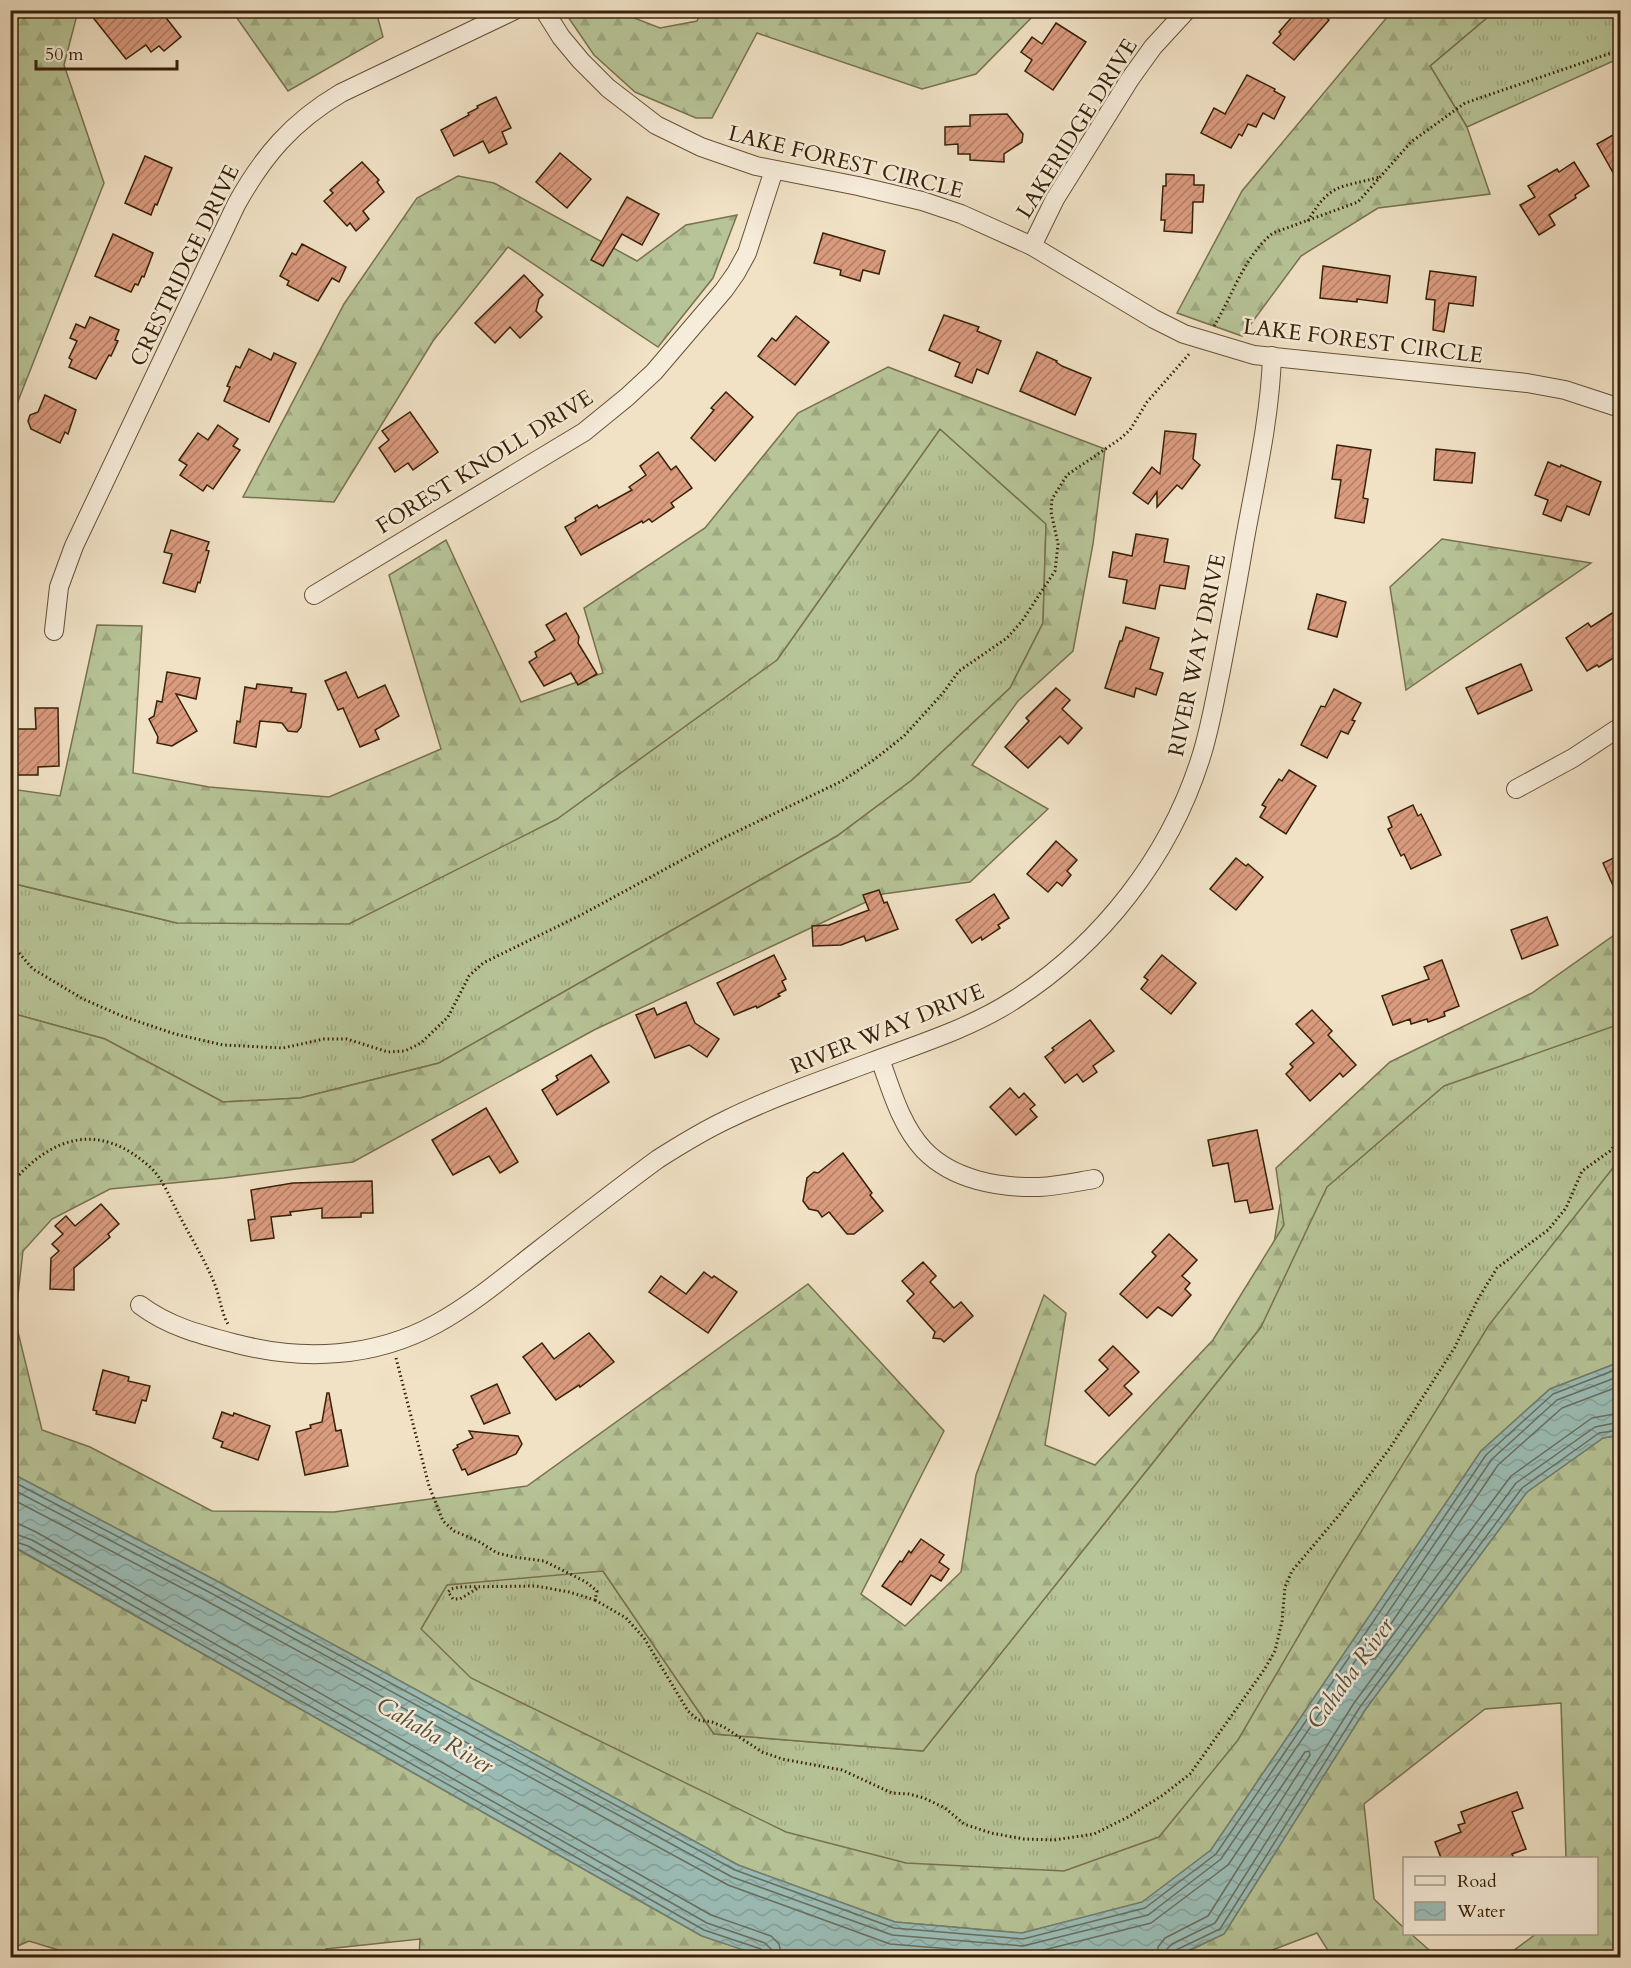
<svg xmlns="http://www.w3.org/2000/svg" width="1631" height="1968" font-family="Cardo,serif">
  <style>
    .grass { fill: url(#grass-tufts); stroke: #78724f; stroke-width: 1.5 }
    .forest { fill: url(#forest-firs); stroke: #78724f; stroke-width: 1.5 }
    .water { fill: url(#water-waves); stroke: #737f70; stroke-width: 1.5 }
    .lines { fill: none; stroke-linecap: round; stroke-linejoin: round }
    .shore { stroke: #6a6f5e; stroke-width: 1.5 }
    .building { fill: url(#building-hatch); stroke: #382107; stroke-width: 1.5 }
    .minor-casing { stroke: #665137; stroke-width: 20 }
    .path { stroke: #382107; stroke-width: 3; stroke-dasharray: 1.5 3; stroke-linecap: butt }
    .minor { stroke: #f6ecda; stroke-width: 18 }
    .labels { text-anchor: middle; stroke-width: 5; stroke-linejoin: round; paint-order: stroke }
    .street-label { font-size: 22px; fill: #382107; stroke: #f6ecda }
    .water-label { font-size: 24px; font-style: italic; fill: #56503c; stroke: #f6ecda }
  </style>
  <defs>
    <pattern id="grass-tufts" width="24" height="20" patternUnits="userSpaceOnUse" patternTransform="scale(1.5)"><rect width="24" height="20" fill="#b7c497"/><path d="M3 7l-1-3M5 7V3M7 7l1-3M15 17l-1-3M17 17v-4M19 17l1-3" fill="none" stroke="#9ea881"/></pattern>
    <pattern id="forest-firs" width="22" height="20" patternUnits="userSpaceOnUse" patternTransform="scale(1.5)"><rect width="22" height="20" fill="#b7c497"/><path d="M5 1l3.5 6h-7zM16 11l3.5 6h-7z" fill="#9ea881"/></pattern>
    <pattern id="water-waves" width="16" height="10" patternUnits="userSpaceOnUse" patternTransform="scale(1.5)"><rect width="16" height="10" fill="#9bbdb6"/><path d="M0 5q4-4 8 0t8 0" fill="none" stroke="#86a29b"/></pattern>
    <pattern id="building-hatch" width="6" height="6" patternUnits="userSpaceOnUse" patternTransform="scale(1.5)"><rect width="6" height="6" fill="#da9b7f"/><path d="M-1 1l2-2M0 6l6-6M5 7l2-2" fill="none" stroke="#b27e66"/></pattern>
  </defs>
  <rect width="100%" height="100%" fill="#f1e2c6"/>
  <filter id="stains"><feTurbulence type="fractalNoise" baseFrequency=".00333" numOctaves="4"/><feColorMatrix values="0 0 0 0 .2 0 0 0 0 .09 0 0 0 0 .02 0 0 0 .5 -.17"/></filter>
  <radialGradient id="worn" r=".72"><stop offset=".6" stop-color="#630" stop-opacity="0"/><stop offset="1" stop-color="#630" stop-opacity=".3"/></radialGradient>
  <g class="grass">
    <polygon points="1495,11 1620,11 1620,58 1467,127 1430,66"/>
    <polygon points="940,429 1046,524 1043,623 1010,688 912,780 837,836 439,1063 300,1098 223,1102 105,1039 11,1013 10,883 177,923 777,660"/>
    <polygon points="1620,1008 1620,1228 1171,1877 913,1902 372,1653 434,1507 603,1571 714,1734 923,1751 1261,1327 1280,1205 1423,1057"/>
  </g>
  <g class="forest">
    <polygon points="11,10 78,11 64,65 104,183 11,419"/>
    <polygon points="232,11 376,11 383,37 288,91"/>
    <polygon points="701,11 701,10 1038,11 976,74 922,89 757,33 712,118 696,118 635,92 594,55 564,11 626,11 629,16 660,28 697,21"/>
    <polygon points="1395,11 1495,11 1430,66 1467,127 1490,194 1378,208 1301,256 1242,336 1177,313 1242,191 1388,16"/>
    <polygon points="458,176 494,183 637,261 686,225 737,215 713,278 658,347 508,247 433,341 334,502 243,497 344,304 417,198"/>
    <polygon points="888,367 1105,449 1093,544 1073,651 1018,701 972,765 1048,809 970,882 883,894 594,1030 353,1162 224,1178 110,1189 52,1219 23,1251 15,1320 42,1430 90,1447 212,1511 334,1512 527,1486 808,1284 944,1431 861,1594 905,1626 961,1572 976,1475 1044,1295 1066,1313 1045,1445 1095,1465 1213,1340 1284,1225 1276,1168 1390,1062 1532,993 1620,931 1620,1024 1444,1086 1327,1187 1261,1327 923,1751 714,1734 603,1571 447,1585 421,1629 471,1678 786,1832 906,1863 1064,1871 1159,1837 1238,1740 1330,1582 1489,1325 1620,1159 1620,1362 1550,1389 1481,1451 1211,1850 1142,1903 1022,1933 895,1922 738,1865 213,1579 11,1473 11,1013 105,1039 223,1102 300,1098 439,1063 837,836 912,780 1010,688 1043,623 1046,524 940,429 777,660 557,819 349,924 177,923 11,883 11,789 60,796 97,625 142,626 133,773 209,787 329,797 441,749 389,575 446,540 521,702 603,673 584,608 705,528 798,413"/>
    <polygon points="1442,539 1591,563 1406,690 1390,587"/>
    <polygon points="1620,1435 1620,1957 1509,1957 1509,1954 1536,1934 1596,1934 1596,1858 1566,1858 1561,1703 1485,1709 1364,1804 1374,1899 1404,1928 1404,1934 1411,1934 1437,1957 1332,1957 1317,1933 1254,1957 1174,1958 1224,1934 1365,1710 1527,1492 1603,1438"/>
    <polygon points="10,1545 702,1936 767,1957 419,1957 420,1939 326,1949 324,1958 75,1957 75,1955 29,1941 11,1949"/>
  </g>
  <polygon class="water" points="1620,1362 1620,1435 1603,1438 1527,1492 1365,1710 1224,1934 1174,1957 767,1958 702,1936 11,1545 11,1473 213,1579 738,1865 895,1922 1022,1933 1142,1902 1211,1850 1481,1451 1550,1389"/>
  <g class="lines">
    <g class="shore">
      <polyline points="1620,1386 1562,1408 1498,1465 1370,1655 1370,1659 1375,1659 1511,1476 1592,1418 1620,1413"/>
      <polyline points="10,1480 210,1585 735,1870 894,1928 1023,1939 1145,1908 1216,1854 1486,1455 1553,1394 1620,1368"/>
      <polyline points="10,1488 207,1591 732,1877 892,1935 1023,1946 1148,1915 1221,1859 1492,1459 1557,1400 1620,1376"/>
      <polyline points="10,1498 203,1599 728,1885 890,1944 1024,1955 1151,1923 1228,1865 1305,1752 1309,1751 1310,1755 1208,1916 1165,1938 1158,1947 1157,1958"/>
      <polyline points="10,1523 19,1524 36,1532 711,1915 771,1936 779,1944 782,1958"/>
      <polyline points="10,1532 32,1540 707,1923 765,1943 771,1949 773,1958"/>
      <polyline points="10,1540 28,1546 704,1930 761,1949 765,1953 765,1958"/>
      <polyline points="1166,1958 1167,1949 1172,1944 1215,1923 1354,1703 1516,1483 1595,1427 1620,1422"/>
      <polyline points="1173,1958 1176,1950 1220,1929 1360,1707 1522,1488 1599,1433 1620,1430"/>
    </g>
  </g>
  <g class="building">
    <polygon points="87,10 160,10 181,37 164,51 159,46 151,52 146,45 126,59"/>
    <polygon points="1298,10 1318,10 1329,20 1294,60 1273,43 1281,34 1279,32"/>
    <polygon points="1056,23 1086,42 1053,90 1025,71 1032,60 1021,52 1032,37 1042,44"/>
    <polygon points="1247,75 1275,89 1274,91 1285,97 1274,119 1263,113 1256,127 1248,124 1242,136 1239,134 1231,148 1201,133 1214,108 1225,114"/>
    <polygon points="496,97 511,128 502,132 507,144 489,153 483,141 454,156 441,130 469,115 468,113 478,108 477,106"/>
    <polygon points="1007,114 1023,134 1022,142 1004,154 1004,162 970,160 970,154 958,154 958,144 945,145 945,127 970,126 970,115"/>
    <polygon points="1620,131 1620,185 1597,144"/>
    <polygon points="560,153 591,179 567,208 536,182"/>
    <polygon points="145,156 172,168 157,205 155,204 151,215 125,203"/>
    <polygon points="362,162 379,180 377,182 384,192 363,211 369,219 356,231 350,223 347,226 324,201 333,193 330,190"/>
    <polygon points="1574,162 1589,186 1575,195 1576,198 1549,215 1555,225 1539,235 1520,205 1535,197 1528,186 1557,169 1559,172"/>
    <polygon points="1166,174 1194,175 1194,185 1204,185 1203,202 1193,202 1192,233 1164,231 1165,220 1161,220 1163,186 1166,186"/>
    <polygon points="627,197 659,214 642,245 622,234 603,266 591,260"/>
    <polygon points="823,233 885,251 879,274 863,270 860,281 840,275 841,270 814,263"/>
    <polygon points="113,234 153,253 144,277 142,276 138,285 135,284 131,292 95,276"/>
    <polygon points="302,244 346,267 339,282 332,278 318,301 287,285 289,281 280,276 292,253 296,255"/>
    <polygon points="1323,266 1390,276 1387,303 1357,299 1357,302 1320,298"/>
    <polygon points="1430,271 1476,277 1473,306 1449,303 1444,332 1433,330 1435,300 1426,299"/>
    <polygon points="524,275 543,295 539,299 536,311 542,317 520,338 510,327 495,343 475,323"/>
    <polygon points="944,315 979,327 977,331 1001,341 988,374 977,369 972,383 955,376 960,363 929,350"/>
    <polygon points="796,316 829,342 795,385 758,356 772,338 776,341"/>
    <polygon points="90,317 119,330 115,340 118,341 111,356 109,355 96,379 69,367 72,360 69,358 77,341 70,338 76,324 85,328"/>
    <polygon points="249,349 271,360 274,353 296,363 269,422 224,401 230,387 227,386 236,366 240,368"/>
    <polygon points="1037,352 1057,361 1056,362 1062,366 1091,378 1075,415 1020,391"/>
    <polygon points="726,392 753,417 715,461 691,438 714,410 711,408"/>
    <polygon points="45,395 76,410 68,434 65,432 60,443 31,429 28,421 30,415 38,412"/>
    <polygon points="410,412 438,452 413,470 408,463 395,472 379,448 389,440 382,431"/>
    <polygon points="218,425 238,439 233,446 240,450 213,489 207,485 203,491 180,475 187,465 179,460 198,433 208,440"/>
    <polygon points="1165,431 1196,434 1193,459 1200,465 1182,489 1177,485 1157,507 1157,492 1148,504 1133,493 1152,467 1160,474"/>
    <polygon points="1337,445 1371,450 1363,498 1368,499 1364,523 1335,518 1341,480 1332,479"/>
    <polygon points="1436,449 1475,453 1472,483 1434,480"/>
    <polygon points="658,452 671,470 676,466 692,488 671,503 674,507 652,522 649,519 643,523 642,521 581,555 565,527 576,521 575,518 597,505 599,508 632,490 629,487 646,475 640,466"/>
    <polygon points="1548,462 1560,467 1561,465 1601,482 1589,515 1567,506 1561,521 1543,514 1548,500 1535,495"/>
    <polygon points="171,530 209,542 206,550 209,551 200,583 198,582 195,592 163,583 172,554 164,552"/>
    <polygon points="1136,534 1168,539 1164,562 1189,566 1185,589 1160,585 1155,609 1123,603 1127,580 1109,577 1113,552 1132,556"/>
    <polygon points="1317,594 1346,602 1337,637 1308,629"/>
    <polygon points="1620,608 1620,654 1599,667 1597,665 1587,671 1566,638 1588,623 1591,627"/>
    <polygon points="566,613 579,637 578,643 597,674 578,685 571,673 544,686 529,662 537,657 535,652 555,640 546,625"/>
    <polygon points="1126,627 1159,638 1150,669 1163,673 1156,695 1136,688 1134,697 1105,688 1120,641 1122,641"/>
    <polygon points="1521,664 1532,690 1478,714 1466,688"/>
    <polygon points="167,672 200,678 196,699 176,694 197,731 172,746 157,743 158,737 149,719 154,716 157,701 162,702"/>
    <polygon points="346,672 358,698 385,685 399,716 375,730 379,739 360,747 343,708 338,710 325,681"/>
    <polygon points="257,684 292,688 291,692 306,694 301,727 297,732 288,731 282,723 260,721 256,747 234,743 237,721 240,722 245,687 256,689"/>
    <polygon points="1056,688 1070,700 1062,709 1082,728 1068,744 1060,736 1028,768 1005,747 1029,721 1026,718"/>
    <polygon points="1334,689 1361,703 1352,720 1355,721 1348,734 1341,731 1327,758 1301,745 1321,706 1325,707"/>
    <polygon points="35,708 58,708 59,766 38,767 38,775 13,775 13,765 10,765 10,729 36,729"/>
    <polygon points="1289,770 1316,786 1286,834 1260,817 1266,807 1262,805 1279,779 1282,781"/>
    <polygon points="1413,805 1418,816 1421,814 1441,855 1411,869 1404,854 1401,856 1388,829 1392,827 1388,817"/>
    <polygon points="1056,841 1077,860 1067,871 1071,875 1062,886 1057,882 1048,892 1027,874"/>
    <polygon points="1620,855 1620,901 1603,863"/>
    <polygon points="1236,858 1246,866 1248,864 1263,877 1236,910 1210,889"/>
    <polygon points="879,890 884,903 887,902 898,929 866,941 864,936 841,945 813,946 812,926 829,925 869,910 863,895"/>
    <polygon points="994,894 1009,918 998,925 1000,928 982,940 981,937 972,943 956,920"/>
    <polygon points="1547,917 1558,945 1522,959 1511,930"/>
    <polygon points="774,955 786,979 782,981 786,990 778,994 780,996 757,1008 756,1006 734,1015 717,983"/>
    <polygon points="1162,955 1196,983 1171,1014 1141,989 1148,980 1144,977"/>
    <polygon points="1442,960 1459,1006 1444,1012 1445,1016 1428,1022 1427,1019 1411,1024 1410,1019 1393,1025 1382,996 1429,979 1424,967"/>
    <polygon points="686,1002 695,1023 719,1039 707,1057 689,1045 655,1058 636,1015 654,1008 657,1015"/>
    <polygon points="1312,1010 1332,1031 1328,1035 1356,1065 1343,1077 1340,1073 1310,1101 1286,1074 1293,1067 1290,1064 1314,1043 1296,1024"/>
    <polygon points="1090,1020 1114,1051 1093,1066 1097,1072 1083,1082 1077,1074 1065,1083 1045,1057 1054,1050 1052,1048"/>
    <polygon points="591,1055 609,1082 557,1115 542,1090 558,1080 556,1076"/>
    <polygon points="1010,1088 1019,1098 1024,1093 1035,1105 1030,1109 1037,1117 1016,1135 990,1107"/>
    <polygon points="486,1108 518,1162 500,1173 489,1156 453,1175 432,1140"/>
    <polygon points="1257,1130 1273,1209 1250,1213 1247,1200 1235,1202 1228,1163 1213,1166 1208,1140"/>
    <polygon points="843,1153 872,1193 870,1195 883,1211 854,1234 847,1234 829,1212 822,1217 818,1211 809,1209 803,1201 807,1178 814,1172 818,1173"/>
    <polygon points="372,1181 373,1213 361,1213 361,1217 322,1218 322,1208 290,1212 291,1215 271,1217 274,1238 251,1241 248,1220 255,1219 251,1190 293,1183"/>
    <polygon points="101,1204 119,1224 108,1234 110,1237 74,1268 74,1290 50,1289 51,1258 59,1251 52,1244 63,1234 55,1226 66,1216 75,1226"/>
    <polygon points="1169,1234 1197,1260 1182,1276 1190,1283 1185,1289 1191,1295 1172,1316 1158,1307 1147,1318 1120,1294 1156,1256 1152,1252"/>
    <polygon points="923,1262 936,1276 930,1282 954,1308 961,1302 973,1316 944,1342 941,1339 933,1338 935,1332 907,1301 914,1294 902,1281"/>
    <polygon points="704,1272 712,1278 714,1276 737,1292 708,1333 649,1292 661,1276 686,1294"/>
    <polygon points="589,1333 614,1362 580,1387 579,1385 556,1400 523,1357 542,1343 554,1359"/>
    <polygon points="1113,1346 1139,1372 1124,1386 1132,1394 1109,1416 1085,1391 1108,1369 1099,1360"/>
    <polygon points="103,1370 129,1377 128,1381 150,1386 146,1401 142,1400 135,1423 96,1414 97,1411 93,1410"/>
    <polygon points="497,1384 510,1413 484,1424 471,1396"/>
    <polygon points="327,1393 329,1393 336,1431 341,1430 348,1466 305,1475 296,1432 311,1428 310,1425 322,1422"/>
    <polygon points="222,1412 233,1416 234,1413 270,1426 258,1460 221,1447 223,1442 213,1438"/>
    <polygon points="469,1431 518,1436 522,1444 516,1454 468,1475 465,1469 462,1470 453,1450 458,1447 457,1445 473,1438"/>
    <polygon points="921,1539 944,1555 939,1562 949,1569 941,1581 931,1575 911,1605 882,1586 900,1561 902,1562 909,1551 911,1553"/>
    <polygon points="1517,1792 1523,1808 1512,1812 1526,1849 1512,1854 1514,1858 1441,1858 1435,1842 1461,1832 1458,1825 1465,1823 1461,1812"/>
  </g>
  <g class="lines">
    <defs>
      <g id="minor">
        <polyline points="544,10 561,37 581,61 608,88 656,125 701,147 756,166 858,186 922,201 961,214 1032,246 1154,319 1184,334 1254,355 1527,383 1565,390 1620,408"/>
        <polyline points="1032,246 1055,199 1130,79 1153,47 1187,10"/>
        <polyline points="314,595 584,432 627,397 654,372 724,290 736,273 747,253 774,170"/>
        <path d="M54 631 59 587 74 546 236 205C263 156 292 122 341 93L515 10"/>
        <polyline points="1516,789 1573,758 1620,727"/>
        <path d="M880 1059C891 1089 901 1126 924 1150 953 1180 999 1188 1039 1187 1058 1186 1076 1182 1094 1179"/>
        <path d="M140 1305C169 1327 202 1335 237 1344 303 1361 374 1358 436 1324 471 1305 503 1278 535 1253 576 1221 617 1189 658 1159 680 1145 703 1131 726 1120 773 1097 823 1080 871 1062 919 1044 971 1028 1014 1000 1102 944 1170 856 1201 757 1210 729 1215 699 1221 670 1229 628 1237 586 1244 544 1255 482 1270 419 1272 356"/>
      </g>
    </defs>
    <use href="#minor" class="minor-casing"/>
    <g class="path">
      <path d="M1308 221C1330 182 1341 188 1380 177"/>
      <path d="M1214 326C1233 295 1244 256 1273 233L1358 202 1411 142 1465 103 1620 50"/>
      <polyline points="10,943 33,969 83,999 122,1016 175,1034 223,1045 283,1048 324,1039 347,1039 388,1052 405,1051 421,1043 448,1017 469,976 483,963 581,915 713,843 842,781 875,759 904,736 943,693 959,671 1007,638 1022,621 1055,571 1058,544 1051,512 1052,499 1067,475 1120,439 1130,430 1147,402 1190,353"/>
      <path d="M10 1185C52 1135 100 1121 151 1168 162 1178 170 1198 177 1211 189 1235 205 1259 215 1285 220 1297 221 1312 228 1324"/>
      <polyline points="396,1358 429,1486 443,1521 454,1531 478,1541 497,1553 514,1557 544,1561 586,1582 597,1591 595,1600 569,1592 536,1586 460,1587 451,1589 448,1592 453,1599 460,1599 478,1588"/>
      <polyline points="595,1600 626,1618 644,1638 688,1711 698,1720 712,1722 724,1727 762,1752 782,1759 842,1770 892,1793 909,1794 924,1798 945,1808 964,1824 991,1833 1024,1839 1054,1840 1094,1834 1128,1817 1163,1795 1190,1774 1264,1670 1275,1651 1282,1621 1285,1587 1292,1571 1340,1514 1390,1448 1455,1347 1478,1299 1497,1268 1548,1230 1566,1208 1582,1171 1610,1151 1620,1139"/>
    </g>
    <use href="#minor" class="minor"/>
  </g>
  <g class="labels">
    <g class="street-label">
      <text transform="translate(1076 128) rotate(-58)" y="8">LAKERIDGE DRIVE</text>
      <text transform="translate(846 161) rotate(14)" y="8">LAKE FOREST CIRCLE</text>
      <text transform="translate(184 265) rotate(-64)" y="8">CRESTRIDGE DRIVE</text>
      <text transform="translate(1363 340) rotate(7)" y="8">LAKE FOREST CIRCLE</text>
      <text transform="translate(484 461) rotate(-32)" y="8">FOREST KNOLL DRIVE</text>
      <text transform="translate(1196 655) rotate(-78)" y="8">RIVER WAY DRIVE</text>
      <text transform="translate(887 1028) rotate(-22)" y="8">RIVER WAY DRIVE</text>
    </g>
    <g class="water-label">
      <text transform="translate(1350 1673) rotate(-54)" y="8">Cahaba River</text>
      <text transform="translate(435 1735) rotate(30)" y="8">Cahaba River</text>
    </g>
  </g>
  <rect width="1631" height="1968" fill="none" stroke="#f1e2c6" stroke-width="36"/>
  <rect x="12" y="12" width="1607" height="1944" fill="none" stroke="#382107" stroke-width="3"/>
  <rect x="18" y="18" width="1595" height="1932" fill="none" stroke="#382107" stroke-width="1.5"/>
  <rect x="1403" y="1857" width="195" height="78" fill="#f6ecda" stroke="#aa9b86" stroke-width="1.5"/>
  <rect x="1415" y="1876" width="30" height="9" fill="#f6ecda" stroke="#aa9b86" stroke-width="1.5"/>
  <text x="1457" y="1887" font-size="18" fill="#382107">Road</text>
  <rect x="1415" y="1902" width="30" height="18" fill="url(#water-waves)" stroke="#aa9b86" stroke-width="1.5"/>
  <text x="1457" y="1917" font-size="18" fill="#382107">Water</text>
  <path d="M36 60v9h141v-9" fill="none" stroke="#382107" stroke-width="3"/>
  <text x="45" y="60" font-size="18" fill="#382107" stroke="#f6ecda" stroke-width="4.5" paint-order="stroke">50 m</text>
  <rect width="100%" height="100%" filter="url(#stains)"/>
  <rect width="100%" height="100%" fill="url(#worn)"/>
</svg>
